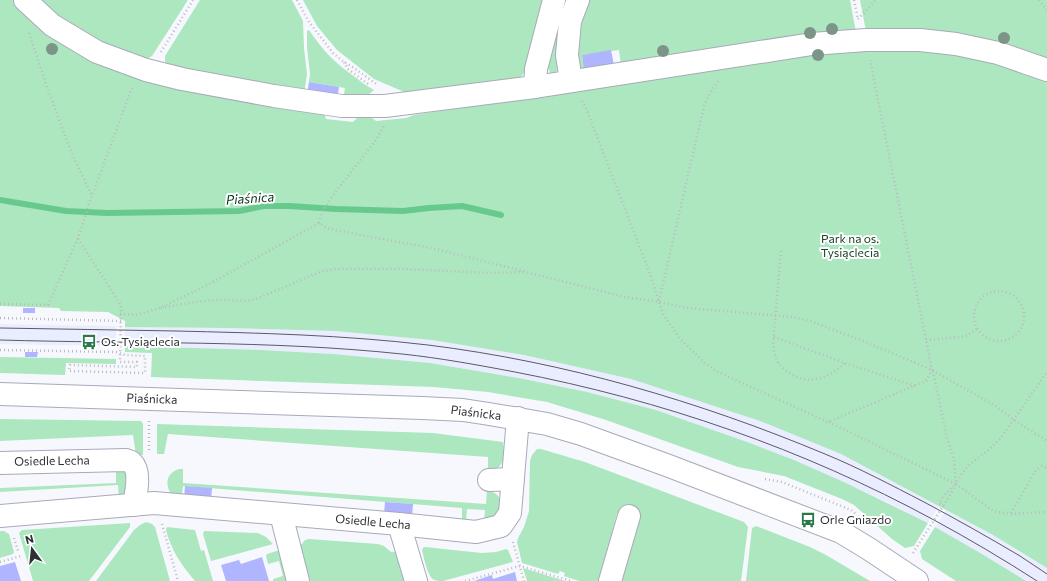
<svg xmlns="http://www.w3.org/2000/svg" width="1047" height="581" font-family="Commissioner,sans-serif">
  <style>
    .built { fill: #eaedff }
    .green { fill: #ace7bf }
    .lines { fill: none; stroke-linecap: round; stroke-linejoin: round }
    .stream { stroke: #67ca8c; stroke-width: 6 }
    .building { fill: #afb5fe }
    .minor-casing { stroke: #a8aab8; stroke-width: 24 }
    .path { stroke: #babbc1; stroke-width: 2.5; stroke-dasharray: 1 3; stroke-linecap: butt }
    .minor { stroke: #fff; stroke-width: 22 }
    .tram { stroke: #5a5b60; stroke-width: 1 }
    .tree { fill: #7d9489 }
    .labels { text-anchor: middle; stroke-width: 4; stroke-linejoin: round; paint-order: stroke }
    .park-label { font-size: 12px; fill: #194229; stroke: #fff }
    .poi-label { font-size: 12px; fill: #2e2f34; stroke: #fff; text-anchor: start }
    .street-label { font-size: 12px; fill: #2e2f34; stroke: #fff }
    .water-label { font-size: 13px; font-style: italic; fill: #07331b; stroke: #fff }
  </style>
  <rect width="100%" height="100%" fill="#f7f8fe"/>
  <g class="built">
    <polygon points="0,324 116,326 116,346 0,344"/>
    <polygon points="125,327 228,328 335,331 432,340 524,355 631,379 760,421 841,454 939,506 928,523 887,502 794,460 750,443 656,410 587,392 519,378 430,363 333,354 261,350 125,346"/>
    <polygon points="946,510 993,535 1047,568 1047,581 1026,581 982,554 935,527"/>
  </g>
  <g class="green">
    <path d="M0 0H13L44 31 59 43 77 53 102 65 324 113 326 119 353 122 358 117C364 117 372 116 376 121L406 118 414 115 844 47 952 51 1047 78V568L993 535 841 454 760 421 631 379 524 355 432 340 335 331 228 328 125 327V321L108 312 61 311 59 308 0 306Z"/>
    <polygon points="35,0 188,0 152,56 147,59 109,51"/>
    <polygon points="200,0 292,0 303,21 304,48 307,74 304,94 166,65 165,61 165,56"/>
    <polygon points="303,0 545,0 528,68 516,83 418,98 374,79 337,50 317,26"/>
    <polygon points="567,0 560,65 556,72 552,78 547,65 558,14"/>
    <polygon points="584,0 850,0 856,32 621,66 619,50 582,55 585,72 577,71 576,24"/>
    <polygon points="860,0 1047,0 1047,63 866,31"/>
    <path d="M309 30C323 51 335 63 355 77 361 82 367 86 374 90L368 95 358 96 344 94 345 88 309 82 310 74 307 47V31Z"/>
    <polygon points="125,346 261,350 333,354 430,363 519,378 587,392 656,410 750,443 794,460 846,483 928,523 914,546 905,548 892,539 854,505 842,499 784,476 738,467 606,420 547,402 488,392 434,387 151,377 152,353 125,352"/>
    <polygon points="0,357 116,359 116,364 66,363 65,375 0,373"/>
    <polygon points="0,419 141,421 143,424 143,455 136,455 133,435 0,441"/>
    <path d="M157 424 433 433 503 442C505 457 505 468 488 472V457L168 434 164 454H157Z"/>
    <polygon points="537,449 541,449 585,462 744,522 748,527 741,581 618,581 634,517 617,513 600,581 579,581 564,576 565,573 560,571 558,574 522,563 517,542 518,538 524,527 529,511 530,461 532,455"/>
    <polygon points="116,468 123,469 128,474 128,494 119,499 118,485 0,492 0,488 116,483"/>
    <path d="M179 469H183V483L486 504 487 490C500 494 501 498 502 511L484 523 485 510 467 509 466 522H462V508L183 486 181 500 172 496C165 485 165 474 179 469Z"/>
    <polygon points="146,522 152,524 155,527 170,581 96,581 134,530 140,525"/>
    <polygon points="130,523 130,527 89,581 33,581 19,533 22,530"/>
    <polygon points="756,526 810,547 826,555 870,581 746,581 752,528"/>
    <path d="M167 527 195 530 201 551 204 550 213 581H195C182 566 171 550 166 530Z"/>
    <polygon points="935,527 982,554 1026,581 956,581 922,559 920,551"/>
    <polygon points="0,531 4,531 9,534 14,552 13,554 0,558"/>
    <polygon points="204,531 258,533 266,537 273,544 211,561 203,534"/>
    <polygon points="309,539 378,544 384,546 391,552 402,551 411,581 303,581 293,546 302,544 305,540"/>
    <path d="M425 547 482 553 496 552 506 549 508 550 513 562 443 581C440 581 437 581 434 580 427 576 424 557 422 550L423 548Z"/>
    <polygon points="283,549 292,581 273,581 273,579 283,576 279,561 268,564 266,556 267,554"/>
    <polygon points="523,568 565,581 527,581"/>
  </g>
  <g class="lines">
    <polyline class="stream" points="0,200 66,211 107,213 239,211 264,206 289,206 336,209 403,211 429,208 462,206 501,215"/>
  </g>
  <g class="building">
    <polygon points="611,50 614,65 584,69 582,55"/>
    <polygon points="309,82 339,87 337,99 307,94"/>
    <rect x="23" y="308" width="12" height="5"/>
    <polygon points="25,352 38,352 37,357 25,357"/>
    <polygon points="185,486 212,488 211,501 184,499"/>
    <polygon points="385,502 413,504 412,517 384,515"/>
    <polygon points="262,557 269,581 226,581 221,565 239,560 241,564"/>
    <polygon points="15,562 21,581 0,581 0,566"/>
    <polygon points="515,572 517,581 474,581 492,575 493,579"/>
  </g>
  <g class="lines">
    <defs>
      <g id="minor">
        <polyline points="25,0 52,25 97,52 146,70 182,79 274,96 342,106 385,106 535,87 812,44 866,40 920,40 956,44 998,53 1047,70"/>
        <polyline points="571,81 567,55 570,21 578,0"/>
        <polyline points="535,87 536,69 554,0"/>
        <polyline points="0,394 422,408 463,410 489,414 547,424 581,434 669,466 841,532 869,549 917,581"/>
        <path d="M0 463 126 460C128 461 131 461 132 463 141 471 136 494 134 505"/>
        <polyline points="489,480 513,479"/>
        <polyline points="281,514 298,581"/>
        <polyline points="0,516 154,503 399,524 476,532 501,526 510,513 518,418"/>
        <polyline points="399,524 416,581"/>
        <polyline points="610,581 629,516"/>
      </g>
    </defs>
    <use href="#minor" class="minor-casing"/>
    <g class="path">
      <polyline points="297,0 309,22 333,53 344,62 351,66 378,85"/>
      <polyline points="854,0 858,19"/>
      <polyline points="1039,0 1047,10"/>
      <polyline points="858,19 876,0"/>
      <polyline points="29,33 45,81 65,136 74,158 92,196"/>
      <polyline points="161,52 193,0"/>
      <polyline points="344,62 348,69 368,84"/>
      <polyline points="582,101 586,108 650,274 663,314 680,339 706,364 720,373 828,422 926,381 932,370 870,60"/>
      <polyline points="319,223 322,212 331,198 376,140 384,126"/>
      <polyline points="78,239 121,305 120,362 137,362 137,367 70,365 69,371 145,373"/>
      <path d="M781 251 773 344C774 351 775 360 780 365 788 374 803 382 815 379 827 377 837 371 845 363"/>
      <circle cx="999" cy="316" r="25"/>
      <polyline points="659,301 704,106 709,95 719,80"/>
      <polyline points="0,304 48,305 78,238 90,201 131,90 133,87"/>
      <path d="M161 308C179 305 197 301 216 300 229 299 243 303 256 299L320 272 335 269H406L490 273 523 272"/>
      <polyline points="120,314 135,315 157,309 200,289 319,223 327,228 339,231 432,248 625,297 659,302 688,308 793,317 811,321 873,345 932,370 994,405 1014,420 1047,441"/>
      <polyline points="0,318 121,321"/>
      <polyline points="774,337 845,363 915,386"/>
      <polyline points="926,340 961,337 968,335 977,329"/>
      <polyline points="0,350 116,352 125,355 145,356 145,374"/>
      <polyline points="829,422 956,484 954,459 947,438 933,371"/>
      <polyline points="149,450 149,419"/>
      <polyline points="765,479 782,482 851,510 857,515"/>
      <polyline points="956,484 993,511 1011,514 1047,512"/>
      <polyline points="944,506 939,503 945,494 954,486"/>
      <polyline points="1011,513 1036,470 1042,466 1047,468"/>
      <polyline points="162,524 178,581"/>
      <polyline points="14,538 18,551"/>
      <polyline points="513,542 524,581"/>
      <polyline points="913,553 949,497 962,473 969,465 986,452 1000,439 1047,372"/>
      <polyline points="0,562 21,556"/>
      <polyline points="465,581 520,566 571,581"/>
    </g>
    <use href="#minor" class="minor"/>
    <g class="tram">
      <path d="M0 328C59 329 117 330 176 331 260 333 344 335 428 345 565 362 698 401 825 454 859 468 891 485 924 502 956 519 988 537 1020 556 1029 562 1038 568 1047 574"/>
      <path d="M0 340C134 344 269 340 402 354 440 358 478 365 515 372 661 400 803 449 934 520 969 539 1003 559 1037 581"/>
    </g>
  </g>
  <g class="tree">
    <circle cx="832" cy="29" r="6"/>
    <circle cx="810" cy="33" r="6"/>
    <circle cx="1004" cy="38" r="6"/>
    <circle cx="52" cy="49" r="6"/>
    <circle cx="663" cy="51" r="6"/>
    <circle cx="818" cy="55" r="6"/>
  </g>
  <defs>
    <symbol id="bus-bare" viewBox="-9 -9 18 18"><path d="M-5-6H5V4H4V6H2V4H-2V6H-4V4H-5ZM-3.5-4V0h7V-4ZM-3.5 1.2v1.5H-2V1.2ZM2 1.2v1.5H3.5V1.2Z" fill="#28794a" stroke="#fff" stroke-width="2.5" paint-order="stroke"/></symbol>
  </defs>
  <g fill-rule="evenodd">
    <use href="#bus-bare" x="78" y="331" width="22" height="22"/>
    <use href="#bus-bare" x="797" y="509" width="22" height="22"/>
  </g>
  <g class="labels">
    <g class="park-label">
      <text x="850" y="243">Park na os.<tspan x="850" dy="14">Tysiąclecia</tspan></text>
    </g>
    <g class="poi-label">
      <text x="101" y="346">Os. Tysiąclecia</text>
      <text x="820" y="524">Orle Gniazdo</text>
    </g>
    <g class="street-label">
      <text transform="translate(152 399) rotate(2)" y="4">Piaśnicka</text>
      <text transform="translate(476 413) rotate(7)" y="4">Piaśnicka</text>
      <text transform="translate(52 461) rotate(-1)" y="4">Osiedle Lecha</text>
      <text transform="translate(373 522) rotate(5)" y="4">Osiedle Lecha</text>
    </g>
    <g class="water-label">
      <text transform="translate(250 198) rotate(-4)" y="5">Piaśnica</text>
    </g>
  </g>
  <g transform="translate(32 549) rotate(345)" stroke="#ffffff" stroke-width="3" paint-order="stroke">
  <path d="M0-3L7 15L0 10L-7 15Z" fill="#2e2f34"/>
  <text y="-6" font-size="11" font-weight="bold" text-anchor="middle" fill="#2e2f34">N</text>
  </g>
</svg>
